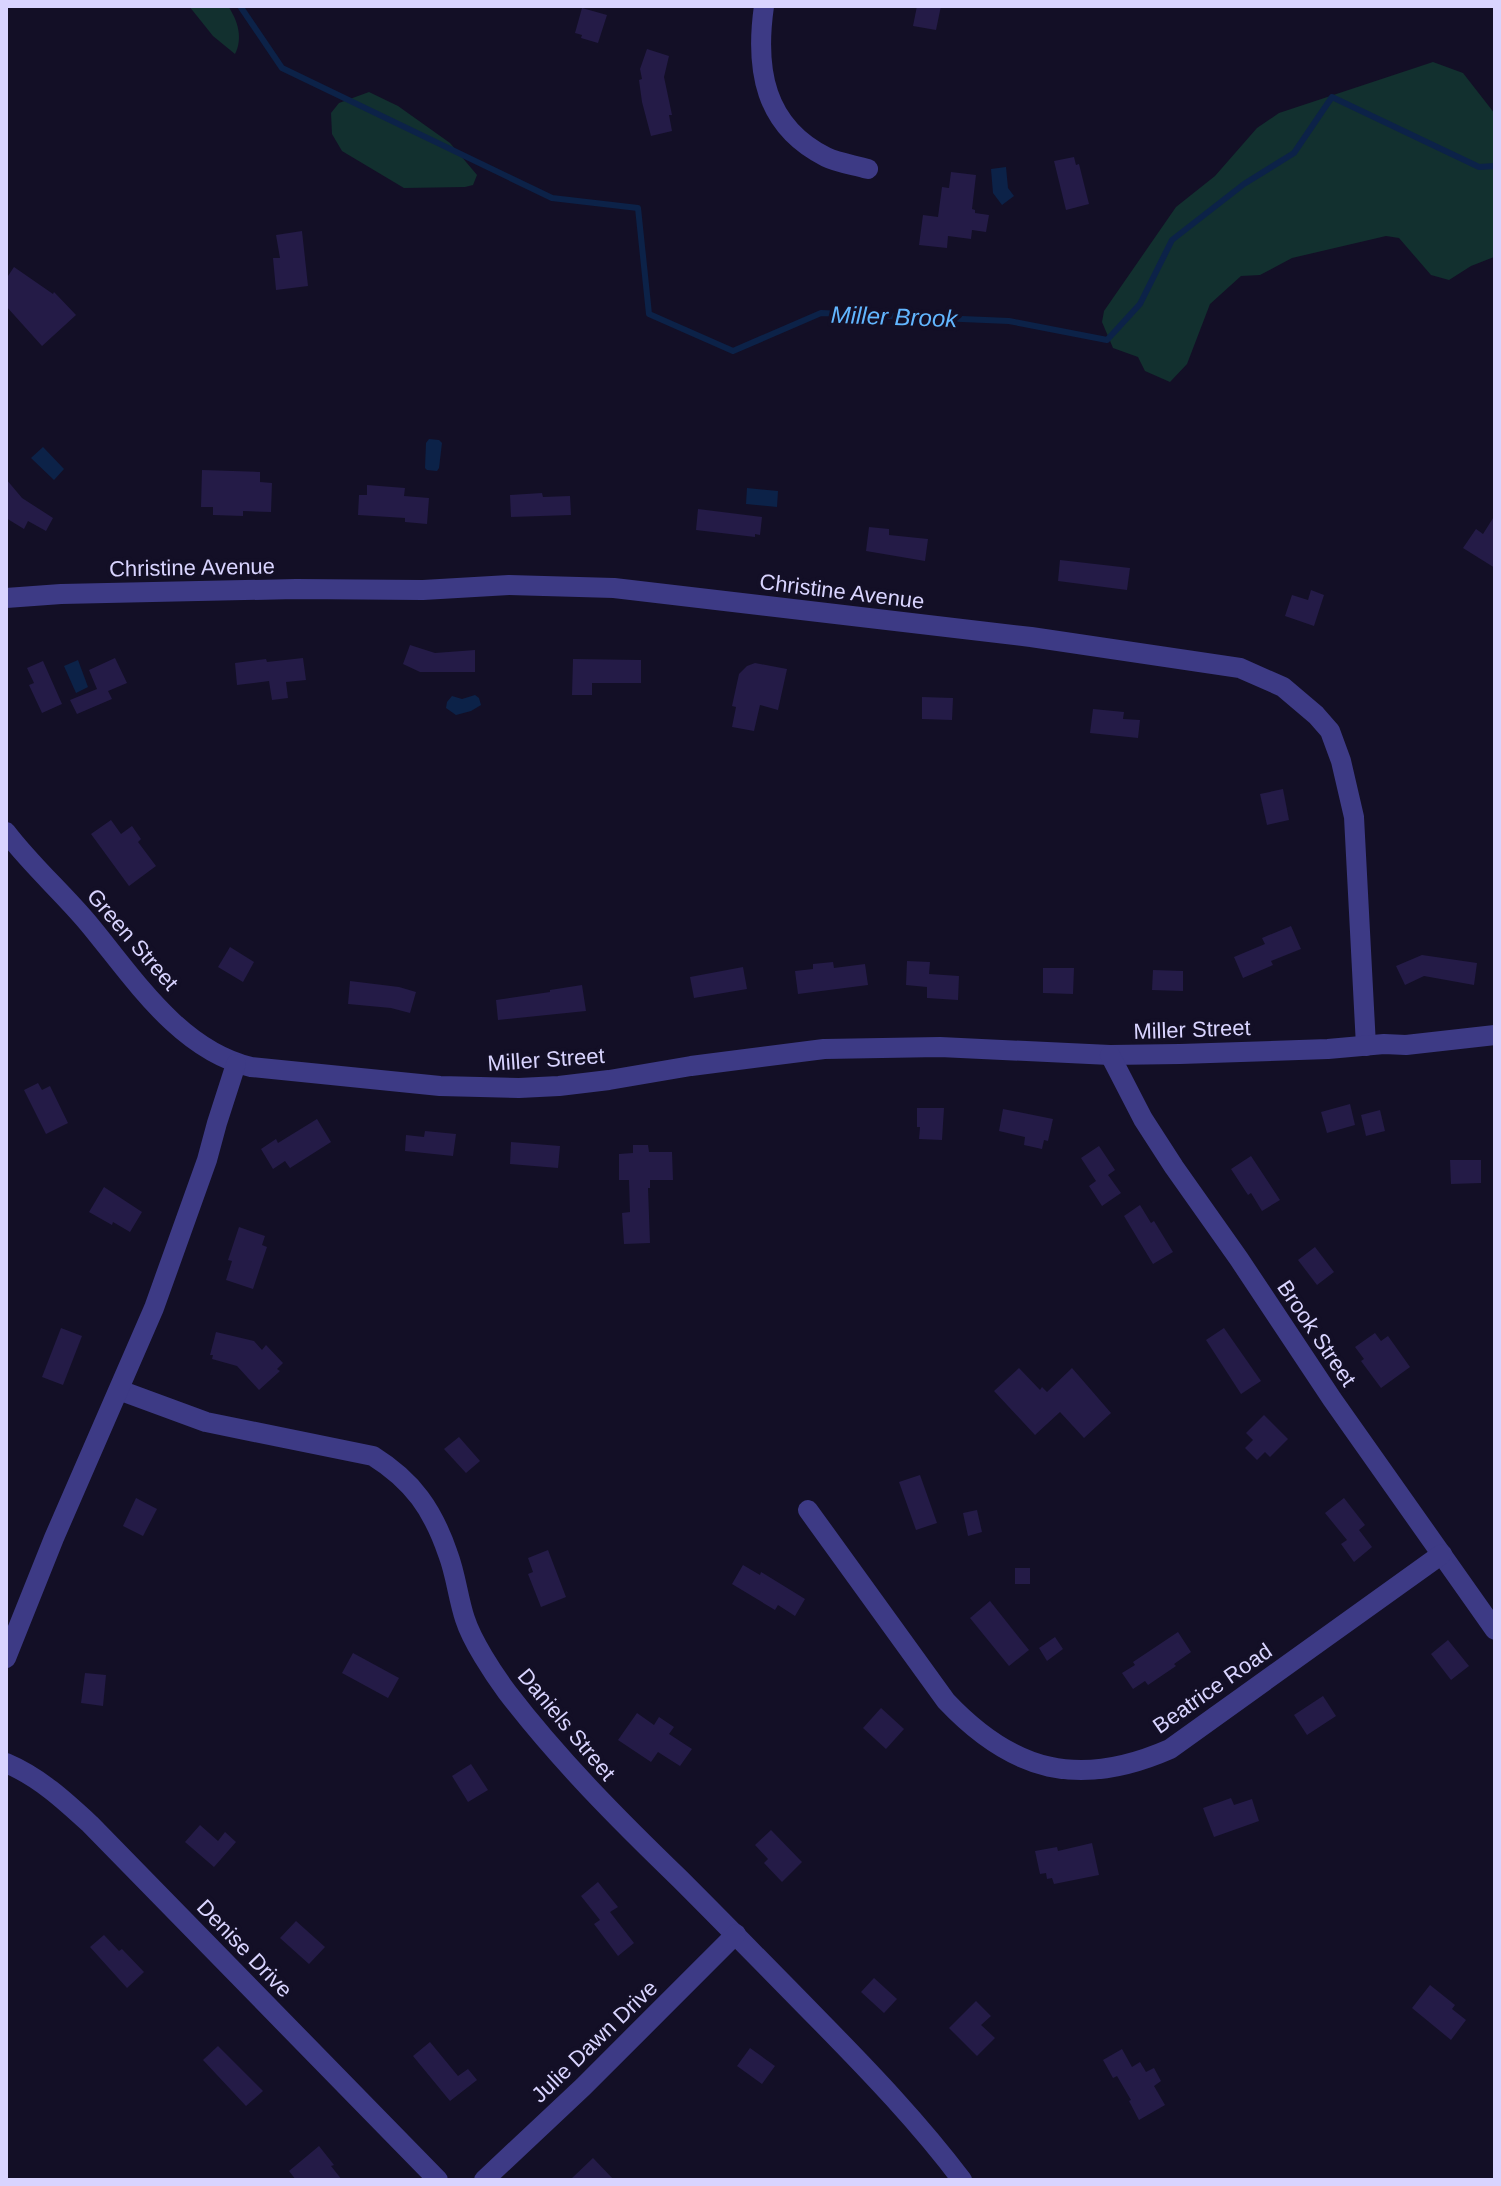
<svg xmlns="http://www.w3.org/2000/svg" width="1501" height="2186" font-family="Helvetica,sans-serif">
  <style>
    .green { fill: #12302f }
    .water { fill: #0c2248 }
    .lines { fill: none; stroke-linecap: round; stroke-linejoin: round }
    .stream { stroke: #0c2248; stroke-width: 6 }
    .building { fill: #241b47 }
    .minor { stroke: #3d3a85; stroke-width: 20 }
    .labels { text-anchor: middle; stroke-width: 8; stroke-linejoin: round; paint-order: stroke }
    .street-label { font-size: 22px; fill: #d9d4ff; stroke: #130f26 }
    .water-label { font-size: 24px; font-style: italic; fill: #62b6ff; stroke: #130f26 }
  </style>
  <rect width="100%" height="100%" fill="#130f26"/>
  <g class="green">
    <path d="M189 6H228C238 21 243 38 235 54L213 36Z"/>
    <polygon points="1433,62 1463,73 1495,114 1494,257 1471,266 1449,280 1431,275 1399,238 1386,236 1292,258 1260,275 1241,276 1210,304 1187,364 1170,382 1145,371 1138,357 1113,348 1102,322 1104,311 1176,207 1215,176 1257,128 1279,113"/>
    <polygon points="369,92 398,106 450,143 477,175 473,185 465,187 404,188 342,151 332,134 331,113 339,103"/>
  </g>
  <g class="water">
    <polygon points="1006,167 1008,188 1014,196 1002,205 993,193 991,169"/>
    <polygon points="429,439 439,440 442,443 439,468 437,471 427,470 425,468 426,443"/>
    <polygon points="43,447 64,469 54,480 31,458"/>
    <polygon points="747,488 778,491 777,507 746,504"/>
    <polygon points="78,660 88,687 76,693 64,666"/>
    <polygon points="475,695 479,698 481,705 471,711 456,715 446,708 447,702 452,696 462,699"/>
  </g>
  <g class="lines">
    <polyline class="stream" points="240,6 282,68 552,198 638,208 649,314 733,351 821,313 1009,321 1107,340 1140,304 1172,240 1244,184 1294,153 1332,97 1479,167 1495,166"/>
  </g>
  <g class="building">
    <polygon points="917,6 941,6 936,30 913,26"/>
    <polygon points="582,8 607,15 598,43 581,38 582,35 575,33"/>
    <polygon points="647,49 669,56 664,77 672,115 669,115 672,131 651,136 642,102 639,80 642,79 640,69"/>
    <polygon points="1074,157 1076,165 1079,164 1089,204 1066,210 1054,161"/>
    <polygon points="951,172 976,175 972,209 975,210 975,213 989,215 986,232 972,230 971,239 948,236 947,248 919,245 923,215 938,217 942,187 949,188"/>
    <polygon points="302,231 308,286 276,290 273,258 280,258 276,235"/>
    <polygon points="14,267 53,294 54,292 76,315 42,346 6,306 6,279"/>
    <polygon points="202,470 260,472 260,482 272,483 271,512 243,511 243,516 213,515 213,507 201,507"/>
    <polygon points="6,479 22,498 53,518 46,531 28,521 24,529 6,518"/>
    <polygon points="367,485 405,488 404,496 429,498 427,524 405,522 405,518 358,515 359,495 367,495"/>
    <polygon points="542,493 543,497 570,496 571,515 511,517 510,495"/>
    <polygon points="698,509 762,517 760,535 755,534 755,537 696,530"/>
    <polygon points="1495,515 1495,568 1463,548 1476,529 1483,534"/>
    <polygon points="869,527 889,529 889,535 928,539 925,561 866,551"/>
    <polygon points="1060,560 1130,568 1127,590 1058,581"/>
    <polygon points="1311,590 1324,595 1314,626 1285,616 1292,595 1308,600"/>
    <polygon points="410,645 435,653 475,650 475,672 420,672 403,664"/>
    <polygon points="115,658 127,683 108,691 112,699 77,714 70,700 97,689 89,670"/>
    <polygon points="303,658 306,680 286,682 288,698 272,700 269,681 237,685 235,663 266,659 267,662"/>
    <polygon points="573,659 641,660 641,683 592,683 592,695 572,695"/>
    <polygon points="43,661 62,704 42,713 29,685 34,683 27,668"/>
    <polygon points="755,663 787,669 778,710 760,705 754,731 732,727 736,707 732,706 739,674 747,666"/>
    <polygon points="922,697 953,698 952,720 922,719"/>
    <polygon points="1093,709 1124,712 1123,719 1140,720 1138,738 1090,733"/>
    <polygon points="1283,789 1289,820 1267,825 1260,794"/>
    <polygon points="111,820 121,834 132,826 141,839 138,842 156,866 129,886 91,834"/>
    <polygon points="1291,926 1301,949 1271,961 1273,965 1243,978 1234,957 1265,944 1262,938"/>
    <polygon points="230,947 254,962 243,982 218,967"/>
    <polygon points="1422,955 1477,963 1474,985 1424,976 1405,985 1396,966"/>
    <polygon points="907,961 930,962 929,974 959,976 958,1000 927,998 927,987 906,985"/>
    <polygon points="833,962 834,968 865,964 868,985 798,994 795,971 813,969 813,964"/>
    <polygon points="743,967 747,989 694,998 690,977"/>
    <polygon points="1043,968 1074,968 1073,994 1043,993"/>
    <polygon points="1153,970 1183,971 1183,991 1152,990"/>
    <polygon points="350,981 399,987 416,992 410,1013 391,1008 348,1004"/>
    <polygon points="582,985 586,1011 498,1020 496,1000 550,992 550,990"/>
    <polygon points="38,1083 42,1090 50,1086 68,1123 46,1134 24,1090"/>
    <polygon points="1350,1104 1355,1125 1327,1133 1321,1112"/>
    <polygon points="917,1108 944,1108 942,1140 919,1139 920,1127 917,1127"/>
    <polygon points="1003,1109 1053,1119 1048,1141 1044,1140 1042,1149 1024,1145 1025,1137 999,1131"/>
    <polygon points="1380,1110 1385,1131 1366,1136 1361,1115"/>
    <polygon points="317,1119 331,1142 290,1168 285,1161 273,1169 261,1149 276,1139 278,1143"/>
    <polygon points="425,1131 456,1134 453,1156 405,1151 406,1135 424,1137"/>
    <polygon points="511,1142 560,1146 558,1168 510,1164"/>
    <polygon points="633,1145 648,1145 649,1152 672,1152 673,1180 650,1180 650,1188 648,1188 650,1243 624,1244 622,1213 630,1212 629,1180 619,1180 619,1154 633,1153"/>
    <polygon points="1099,1146 1115,1170 1108,1175 1121,1193 1102,1206 1089,1186 1096,1181 1081,1158"/>
    <polygon points="1251,1156 1280,1200 1262,1211 1251,1193 1248,1195 1231,1169"/>
    <polygon points="1450,1160 1481,1160 1481,1183 1451,1184"/>
    <polygon points="104,1187 142,1212 130,1232 113,1222 112,1225 89,1212"/>
    <polygon points="1140,1205 1151,1223 1154,1221 1173,1252 1153,1264 1124,1216"/>
    <polygon points="239,1227 265,1236 262,1245 267,1247 253,1289 226,1280 232,1261 228,1260"/>
    <polygon points="1315,1247 1334,1272 1317,1285 1298,1260"/>
    <polygon points="61,1328 82,1336 63,1385 42,1377"/>
    <polygon points="1224,1328 1261,1381 1241,1394 1206,1340"/>
    <polygon points="216,1332 254,1341 262,1350 266,1345 283,1363 277,1369 280,1371 259,1390 237,1366 212,1359 213,1355 210,1355"/>
    <polygon points="1375,1333 1381,1341 1388,1336 1410,1367 1381,1388 1361,1361 1364,1359 1355,1347"/>
    <polygon points="1019,1368 1040,1390 1042,1387 1047,1392 1072,1368 1111,1413 1084,1438 1060,1412 1035,1435 994,1391"/>
    <polygon points="1264,1415 1288,1439 1270,1457 1265,1452 1257,1460 1245,1448 1253,1440 1246,1433"/>
    <polygon points="459,1437 480,1461 466,1473 444,1449"/>
    <polygon points="920,1475 937,1523 916,1530 899,1482"/>
    <polygon points="136,1498 157,1509 143,1536 123,1526"/>
    <polygon points="1344,1498 1365,1525 1359,1530 1372,1547 1354,1562 1341,1544 1347,1540 1325,1513"/>
    <polygon points="977,1510 982,1532 968,1536 963,1513"/>
    <polygon points="548,1550 566,1597 541,1607 528,1574 533,1572 528,1558"/>
    <polygon points="743,1565 760,1575 761,1572 805,1599 795,1616 778,1605 775,1610 732,1584"/>
    <rect x="1015" y="1568" width="15" height="16"/>
    <polygon points="990,1601 1029,1650 1009,1666 970,1618"/>
    <polygon points="1178,1632 1191,1652 1174,1664 1176,1666 1148,1685 1145,1681 1133,1689 1122,1673 1135,1665 1133,1662"/>
    <polygon points="1055,1637 1063,1649 1047,1661 1039,1648"/>
    <polygon points="1448,1640 1469,1666 1451,1680 1431,1654"/>
    <polygon points="353,1653 399,1678 388,1698 342,1673"/>
    <polygon points="85,1673 106,1675 103,1706 81,1703"/>
    <polygon points="1323,1696 1336,1716 1307,1735 1294,1715"/>
    <polygon points="881,1708 904,1729 886,1749 863,1728"/>
    <polygon points="637,1713 654,1725 659,1717 674,1727 669,1734 692,1749 680,1766 658,1752 651,1762 618,1740"/>
    <polygon points="471,1764 488,1790 468,1802 452,1776"/>
    <polygon points="1231,1798 1234,1805 1252,1799 1259,1821 1214,1837 1203,1808"/>
    <polygon points="200,1825 218,1841 225,1832 236,1842 214,1867 185,1842"/>
    <polygon points="771,1830 802,1862 782,1882 764,1863 768,1859 755,1845"/>
    <polygon points="1092,1843 1099,1875 1054,1884 1052,1878 1047,1879 1046,1873 1040,1874 1035,1851 1057,1847 1058,1851"/>
    <polygon points="598,1882 618,1907 610,1912 634,1943 618,1956 594,1924 600,1920 581,1896"/>
    <polygon points="296,1921 325,1947 309,1964 280,1938"/>
    <polygon points="104,1935 119,1951 122,1949 144,1972 127,1988 90,1947"/>
    <polygon points="874,1978 897,1999 884,2013 861,1992"/>
    <polygon points="1430,1985 1455,2005 1452,2009 1466,2020 1451,2040 1412,2008"/>
    <polygon points="976,2001 991,2016 981,2025 995,2038 977,2056 949,2028"/>
    <polygon points="430,2042 458,2076 468,2069 477,2080 450,2101 413,2056"/>
    <polygon points="218,2046 263,2091 246,2106 203,2060"/>
    <polygon points="750,2048 775,2066 762,2084 737,2066"/>
    <polygon points="1122,2049 1132,2067 1140,2062 1146,2072 1154,2068 1161,2081 1154,2086 1165,2105 1139,2120 1129,2101 1131,2100 1117,2076 1113,2078 1103,2060"/>
    <polygon points="319,2146 334,2165 331,2166 342,2180 296,2180 289,2171"/>
    <polygon points="593,2158 614,2180 570,2180"/>
  </g>
  <g class="lines">
    <g class="minor">
      <path d="M764 6C755 69 764 126 826 157 838 163 855 165 868 169"/>
      <polyline points="6,598 61,594 296,589 423,590 509,585 614,588 1031,637 1240,668 1283,687 1316,715 1330,731 1341,761 1354,817 1366,1046"/>
      <path d="M6 832C31 865 62 892 88 923 133 977 179 1050 251 1067L440 1086 519 1088 559 1086 609 1080 691 1066 824 1049 940 1047 1110 1055 1180 1054 1328 1049 1384 1044 1406 1045 1495 1035"/>
      <polyline points="1110,1055 1143,1119 1174,1167 1239,1259 1332,1399 1495,1630"/>
      <path d="M119 1390 206 1422 373 1456C413 1481 433 1510 448 1554 456 1575 458 1598 465 1619 472 1641 493 1673 507 1692 559 1760 619 1820 680 1879 727 1926 774 1974 821 2022 870 2072 919 2123 962 2180"/>
      <path d="M808 1510 946 1701C1013 1772 1079 1789 1170 1749L1442 1554"/>
      <polyline points="6,1658 54,1538 154,1308 207,1160 217,1123 236,1064"/>
      <path d="M6 1763C39 1777 64 1800 90 1824L438 2180"/>
      <polyline points="484,2180 583,2087 736,1934"/>
    </g>
  </g>
  <g class="labels">
    <g class="street-label">
      <text transform="translate(192 567) rotate(-1)" y="8">Christine Avenue</text>
      <text transform="translate(842 591) rotate(7)" y="8">Christine Avenue</text>
      <text transform="translate(133 939) rotate(49)" y="8">Green Street</text>
      <text transform="translate(1192 1029) rotate(-2)" y="8">Miller Street</text>
      <text transform="translate(546 1059) rotate(-4)" y="8">Miller Street</text>
      <text transform="translate(1317 1333) rotate(56)" y="8">Brook Street</text>
      <text transform="translate(1212 1688) rotate(-35)" y="8">Beatrice Road</text>
      <text transform="translate(567 1724) rotate(50)" y="8">Daniels Street</text>
      <text transform="translate(245 1948) rotate(46)" y="8">Denise Drive</text>
      <text transform="translate(594 2041) rotate(-44)" y="8">Julie Dawn Drive</text>
    </g>
    <g class="water-label">
      <text transform="translate(894 317) rotate(2)" y="8">Miller Brook</text>
    </g>
  </g>
  <rect width="1501" height="2186" fill="none" stroke="#d9d4ff" stroke-width="16"/>
</svg>
